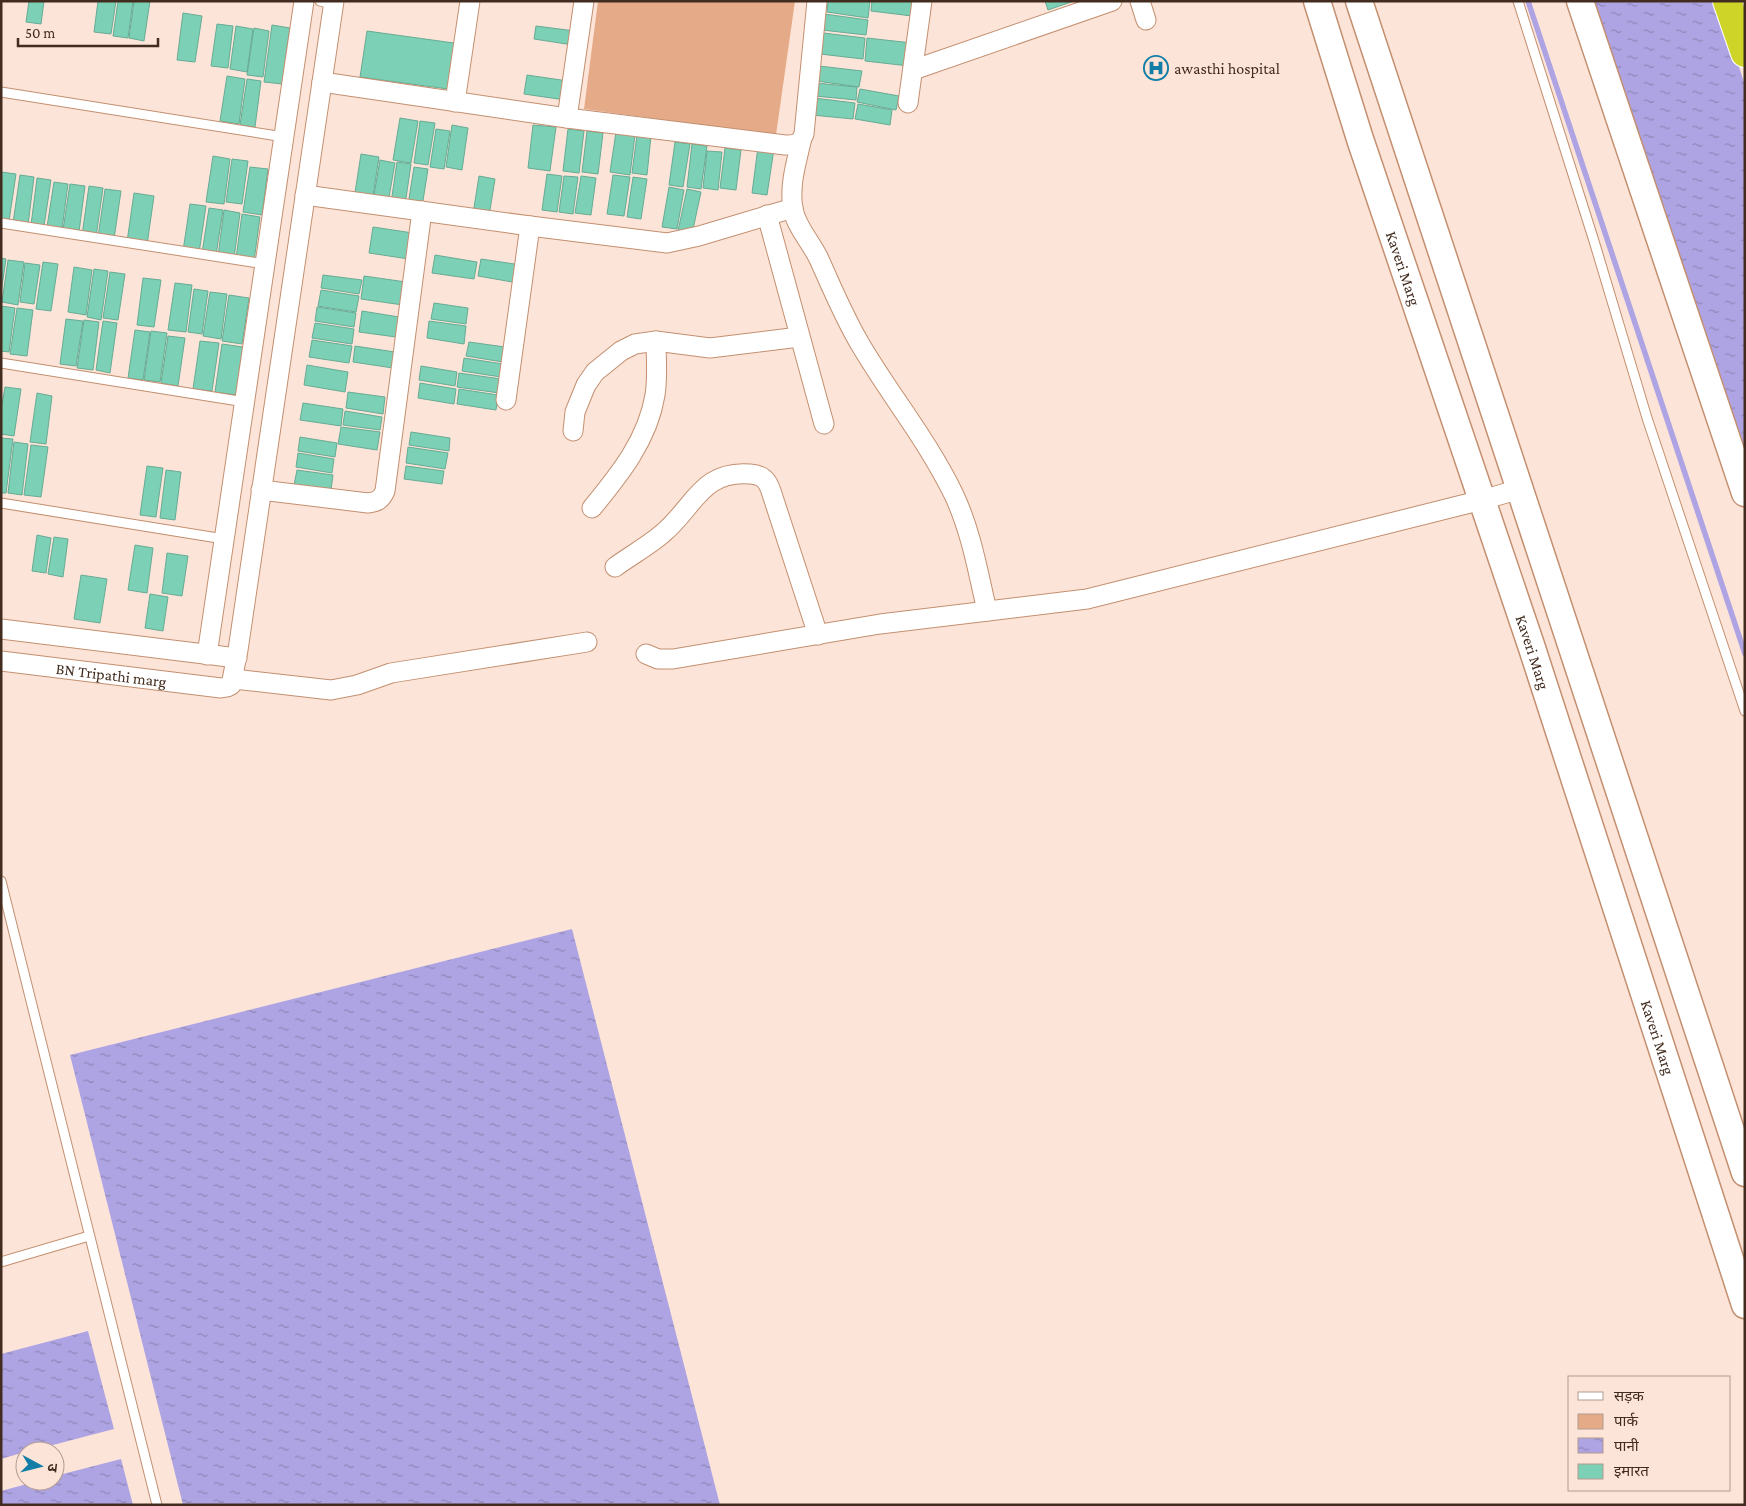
<svg xmlns="http://www.w3.org/2000/svg" width="1746" height="1506" font-family="'Crimson Pro','Noto Sans Devanagari',serif">
  <style>
    .green { fill: #e5ab89 }
    .water { fill: url(#water-ripples) }
    .lines { fill: none; stroke-linecap: round; stroke-linejoin: round }
    .stream { stroke: #aea4e3; stroke-width: 5.5 }
    .building { fill: #7cd0b5; stroke: #67ab95 }
    .lane-casing { stroke: #c38f70; stroke-width: 11 }
    .street-casing { stroke: #c38f70; stroke-width: 21 }
    .secondary-casing { stroke: #c38f70; stroke-width: 29 }
    .highway-casing { stroke: #fff; stroke-width: 30 }
    .lane { stroke: #fff; stroke-width: 9 }
    .street { stroke: #fff; stroke-width: 19 }
    .secondary { stroke: #fff; stroke-width: 26 }
    .highway { stroke: #cfd428; stroke-width: 28 }
    .labels { text-anchor: middle; stroke-width: 4; stroke-linejoin: round; paint-order: stroke }
    .poi-label { font-size: 16px; fill: #422c1f; stroke: #fce5d8; text-anchor: start }
    .street-label { font-size: 16px; fill: #422c1f; stroke: #fce5d8 }
  </style>
  <defs>
    <pattern id="water-ripples" width="26" height="14" patternUnits="userSpaceOnUse" patternTransform="scale(1.25)"><rect width="26" height="14" fill="#aea4e3"/><path d="M2 4q2-2 4 0t4 0M15 11q2-2 4 0t4 0" fill="none" stroke="#8f86b7"/></pattern>
  </defs>
  <rect width="100%" height="100%" fill="#fce5d8"/>
  <polygon class="green" points="598,1 795,1 776,135 584,109"/>
  <g class="water">
    <polygon points="1592,1 1717,1 1745,85 1745,459"/>
    <polygon points="572,929 720,1505 183,1505 70,1055"/>
    <polygon points="88,1331 114,1429 30,1451 25,1451 25,1452 1,1459 1,1354"/>
    <polygon points="121,1459 133,1505 1,1505 1,1491 38,1481 55,1481 55,1476"/>
  </g>
  <g class="lines">
    <polyline class="stream" points="1528,1 1745,654"/>
  </g>
  <g class="building">
    <polygon points="29,1 44,1 41,24 26,22"/>
    <polygon points="98,1 116,1 111,34 94,32"/>
    <polygon points="118,1 133,1 128,38 113,36"/>
    <polygon points="134,1 150,1 144,41 129,38"/>
    <polygon points="828,1 870,1 868,18 827,12"/>
    <polygon points="872,1 914,1 912,16 871,11"/>
    <polygon points="1045,1 1074,1 1048,10"/>
    <polygon points="183,13 202,16 195,62 177,60"/>
    <polygon points="824,14 868,20 866,35 822,30"/>
    <polygon points="217,24 233,26 228,68 211,66"/>
    <polygon points="272,25 290,28 282,84 264,82"/>
    <polygon points="236,26 253,29 247,72 230,69"/>
    <polygon points="536,26 575,31 573,45 534,39"/>
    <polygon points="254,28 269,31 263,77 247,75"/>
    <polygon points="367,31 454,43 448,89 360,77"/>
    <polygon points="823,33 865,38 863,59 820,54"/>
    <polygon points="867,38 912,43 909,66 865,61"/>
    <polygon points="819,66 862,71 859,87 817,81"/>
    <polygon points="527,75 568,81 565,100 524,94"/>
    <polygon points="227,76 245,79 239,124 220,121"/>
    <polygon points="247,79 261,81 255,127 240,125"/>
    <polygon points="816,83 857,87 856,100 815,96"/>
    <polygon points="860,89 899,96 896,110 857,102"/>
    <polygon points="814,98 855,103 853,119 812,115"/>
    <polygon points="858,104 892,110 890,125 855,119"/>
    <polygon points="400,118 418,121 411,163 393,160"/>
    <polygon points="420,121 435,123 428,165 414,163"/>
    <polygon points="452,125 468,128 462,170 446,167"/>
    <polygon points="533,125 556,127 550,171 528,168"/>
    <polygon points="436,129 450,131 444,169 430,167"/>
    <polygon points="568,129 584,131 579,173 563,171"/>
    <polygon points="587,131 603,133 598,174 582,172"/>
    <polygon points="616,132 635,135 630,175 610,172"/>
    <polygon points="637,135 651,136 647,175 632,173"/>
    <polygon points="675,142 690,144 683,187 669,185"/>
    <polygon points="692,144 707,146 701,189 687,187"/>
    <polygon points="758,147 774,149 767,195 752,193"/>
    <polygon points="725,148 741,150 736,190 720,188"/>
    <polygon points="707,151 722,152 718,190 703,188"/>
    <polygon points="361,154 379,157 372,202 354,199"/>
    <polygon points="213,156 230,159 224,204 206,202"/>
    <polygon points="232,159 248,161 242,204 226,202"/>
    <polygon points="380,160 395,163 388,203 373,201"/>
    <polygon points="397,162 411,164 405,205 391,203"/>
    <polygon points="250,167 268,169 262,215 243,212"/>
    <polygon points="414,167 428,169 422,207 408,205"/>
    <polygon points="1,172 16,174 9,221 1,220"/>
    <polygon points="547,174 562,176 557,212 542,210"/>
    <polygon points="20,175 34,177 28,225 13,223"/>
    <polygon points="613,175 630,177 624,216 607,214"/>
    <polygon points="479,176 495,179 489,216 473,214"/>
    <polygon points="564,176 578,177 573,214 559,212"/>
    <polygon points="581,176 596,178 591,215 575,213"/>
    <polygon points="633,177 647,179 641,219 627,217"/>
    <polygon points="37,178 51,180 44,226 31,225"/>
    <polygon points="54,182 68,184 62,229 47,227"/>
    <polygon points="70,184 85,186 79,232 63,230"/>
    <polygon points="89,186 103,188 96,237 82,235"/>
    <polygon points="669,187 684,190 677,229 662,227"/>
    <polygon points="105,189 121,191 114,239 98,237"/>
    <polygon points="687,189 701,192 692,234 678,231"/>
    <polygon points="134,193 154,196 147,245 127,242"/>
    <polygon points="190,204 206,206 199,253 183,251"/>
    <polygon points="209,208 223,210 216,255 202,253"/>
    <polygon points="224,210 240,213 234,258 218,256"/>
    <polygon points="242,214 260,217 254,261 236,258"/>
    <polygon points="373,227 413,233 409,259 369,253"/>
    <polygon points="435,255 477,262 474,279 432,273"/>
    <polygon points="1,258 6,259 1,293"/>
    <polygon points="481,259 521,265 518,283 478,276"/>
    <polygon points="8,260 24,262 18,305 2,302"/>
    <polygon points="43,262 58,264 51,311 36,309"/>
    <polygon points="25,263 40,265 34,304 20,302"/>
    <polygon points="74,267 92,270 86,315 68,312"/>
    <polygon points="94,269 108,271 101,320 87,317"/>
    <polygon points="110,272 125,274 118,320 103,318"/>
    <polygon points="323,275 362,280 359,294 321,288"/>
    <polygon points="364,276 406,282 403,305 361,299"/>
    <polygon points="143,278 161,280 154,327 137,325"/>
    <polygon points="175,283 192,285 186,332 168,330"/>
    <polygon points="194,289 208,291 202,334 188,332"/>
    <polygon points="321,290 359,296 356,312 318,306"/>
    <polygon points="210,292 227,294 221,339 203,336"/>
    <polygon points="229,295 249,298 242,344 222,341"/>
    <polygon points="434,303 468,308 466,324 431,319"/>
    <polygon points="1,306 15,308 9,352 1,351"/>
    <polygon points="317,307 356,313 354,327 315,321"/>
    <polygon points="17,308 33,310 27,356 10,354"/>
    <polygon points="362,311 399,317 396,337 359,332"/>
    <polygon points="66,319 83,321 76,366 60,364"/>
    <polygon points="84,320 99,322 93,370 77,368"/>
    <polygon points="103,321 117,323 110,373 96,370"/>
    <polygon points="429,321 466,326 464,344 427,338"/>
    <polygon points="315,323 354,329 352,344 312,338"/>
    <polygon points="135,330 150,332 143,380 128,378"/>
    <polygon points="151,331 167,333 160,382 144,380"/>
    <polygon points="168,336 185,338 178,386 161,383"/>
    <polygon points="312,340 352,346 349,363 309,357"/>
    <polygon points="200,341 219,343 212,391 193,389"/>
    <polygon points="469,342 505,347 503,362 466,356"/>
    <polygon points="222,344 243,347 236,395 215,392"/>
    <polygon points="355,346 395,352 393,368 353,362"/>
    <polygon points="464,358 503,364 501,377 462,371"/>
    <polygon points="307,365 348,372 345,392 304,385"/>
    <polygon points="421,366 457,372 455,386 419,380"/>
    <polygon points="459,373 501,379 499,393 457,387"/>
    <polygon points="420,383 456,389 454,404 418,398"/>
    <polygon points="5,387 21,389 14,436 1,434 1,410"/>
    <polygon points="459,389 498,395 496,410 457,404"/>
    <polygon points="348,392 385,397 383,414 346,408"/>
    <polygon points="37,393 52,396 46,444 30,442"/>
    <polygon points="303,403 343,409 341,426 300,420"/>
    <polygon points="345,411 382,417 380,430 343,425"/>
    <polygon points="341,427 380,432 377,450 338,444"/>
    <polygon points="411,432 450,438 449,451 409,445"/>
    <polygon points="300,437 337,443 335,457 298,451"/>
    <polygon points="1,438 13,439 6,493 1,493"/>
    <polygon points="14,442 28,444 22,495 8,493"/>
    <polygon points="31,445 48,447 41,497 24,495"/>
    <polygon points="408,447 448,453 445,469 406,463"/>
    <polygon points="298,453 334,459 332,473 296,467"/>
    <polygon points="147,466 163,468 156,517 140,515"/>
    <polygon points="406,466 444,471 442,484 404,479"/>
    <polygon points="166,470 181,472 175,520 160,518"/>
    <polygon points="297,470 333,475 331,490 294,485"/>
    <polygon points="37,535 51,538 46,573 32,571"/>
    <polygon points="54,537 68,539 63,577 48,574"/>
    <polygon points="135,545 153,548 147,593 128,590"/>
    <polygon points="167,553 188,556 182,596 162,593"/>
    <polygon points="81,575 107,579 100,623 74,619"/>
    <polygon points="150,594 168,597 163,631 145,628"/>
  </g>
  <g class="lines">
    <defs>
      <g id="lane">
        <polyline points="320,1 333,4"/>
        <polyline points="1518,1 1594,241 1647,418 1745,711"/>
        <polyline points="1,92 284,137"/>
        <polyline points="1,223 265,264"/>
        <polyline points="1,363 245,402"/>
        <polyline points="1,503 224,539"/>
        <polyline points="1,881 157,1505"/>
        <polyline points="1,1262 89,1236"/>
      </g>
      <g id="street">
        <polyline points="1140,1 1146,20"/>
        <polyline points="913,70 1112,1"/>
        <path d="M322 82 567 118 785 145C796 145 800 144 804 134L817 1"/>
        <polyline points="455,102 470,1"/>
        <polyline points="908,103 922,1"/>
        <polyline points="567,118 584,1"/>
        <path d="M801 142C796 164 789 186 793 209 796 227 811 242 819 259 832 288 844 317 860 344 890 395 928 441 954 495 971 531 978 572 987 611"/>
        <polyline points="305,195 530,226 667,243 699,236 793,208"/>
        <polyline points="767,215 824,424"/>
        <polyline points="506,400 530,226"/>
        <polyline points="573,431 575,412 586,385 595,372 621,351 635,344 656,341 710,348 799,337"/>
        <path d="M261 490 368 503C377 502 381 500 385 491L422 211"/>
        <path d="M592 508C620 474 648 439 655 395 658 377 656 359 656 341"/>
        <path d="M615 567C630 556 648 546 662 534 694 508 701 470 750 474 762 475 767 479 771 491L818 635"/>
        <polyline points="1,629 237,658"/>
        <polyline points="646,654 658,659 673,659 880,624 1087,599 1482,500 1520,489"/>
        <polyline points="207,655 304,1"/>
        <path id="s1" d="M1 661 221 688 227 687 231 685 238 650 334 1"/>
        <polyline points="234,679 331,690 357,685 391,673 587,642"/>
      </g>
      <g id="secondary">
        <path id="s2" d="M1317 1 1360 139 1531 645 1745 1305"/>
        <polyline points="1359,1 1745,1173"/>
        <polyline points="1580,1 1745,493"/>
      </g>
      <polyline id="highway" points="1727,1 1745,53"/>
    </defs>
    <use href="#lane" class="lane-casing"/>
    <use href="#street" class="street-casing"/>
    <use href="#secondary" class="secondary-casing"/>
    <use href="#highway" class="highway-casing"/>
    <use href="#lane" class="lane"/>
    <use href="#street" class="street"/>
    <use href="#secondary" class="secondary"/>
    <use href="#highway" class="highway"/>
  </g>
  <defs>
    <symbol id="hospital-ring" viewBox="-11 -11 22 22"><circle r="9.5" fill="#fce5d8" stroke="#127ea7" stroke-width="1.5"/><path d="M-5-5h3v3.5h4V-5h3V5h-3V1.5h-4V5h-3Z" fill="#127ea7"/></symbol>
  </defs>
  <g fill-rule="evenodd">
    <use href="#hospital-ring" x="1142" y="54" width="28" height="28"/>
  </g>
  <g class="labels">
    <g class="poi-label">
      <text x="1174" y="74">awasthi hospital</text>
    </g>
    <g class="street-label">
      <text dy="6" stroke="none"><textPath href="#s2" startOffset="281">Kaveri Marg</textPath></text>
      <text dy="6" stroke="none"><textPath href="#s2" startOffset="686">Kaveri Marg</textPath></text>
      <text dy="6" stroke="none"><textPath href="#s1" startOffset="111">BN Tripathi marg</textPath></text>
      <text dy="6" stroke="none"><textPath href="#s2" startOffset="1091">Kaveri Marg</textPath></text>
    </g>
  </g>
  <rect width="1746" height="1506" fill="none" stroke="#422c1f" stroke-width="5"/>
  <rect x="1568" y="1376" width="162" height="115" fill="#fce5d8" stroke="#b29b8e"/>
  <rect x="1578" y="1392" width="25" height="8" fill="#ffffff" stroke="#b29b8e"/>
  <text x="1614" y="1401" font-size="15" fill="#422c1f">सड़क</text>
  <rect x="1578" y="1414" width="25" height="15" fill="#e5ab89" stroke="#b29b8e"/>
  <text x="1614" y="1426" font-size="15" fill="#422c1f">पार्क</text>
  <rect x="1578" y="1438" width="25" height="15" fill="url(#water-ripples)" stroke="#b29b8e"/>
  <text x="1614" y="1451" font-size="15" fill="#422c1f">पानी</text>
  <rect x="1578" y="1464" width="25" height="15" fill="#7cd0b5" stroke="#b29b8e"/>
  <text x="1614" y="1476" font-size="15" fill="#422c1f">इमारत</text>
  <g transform="translate(40 1466) rotate(97)"><circle r="24" fill="#fce5d8" stroke="#b29b8e"/>
  <path d="M0-4L9 19L0 12L-9 19Z" fill="#127ea7"/>
  <text y="-8" font-size="14" font-weight="bold" text-anchor="middle" fill="#422c1f">उ</text>
  </g>
  <path d="M18 38v8h140v-8" fill="none" stroke="#422c1f" stroke-width="2.5"/>
  <text x="25" y="38" font-size="15" fill="#422c1f" stroke="#fce5d8" stroke-width="4" paint-order="stroke">50 m</text>
</svg>
